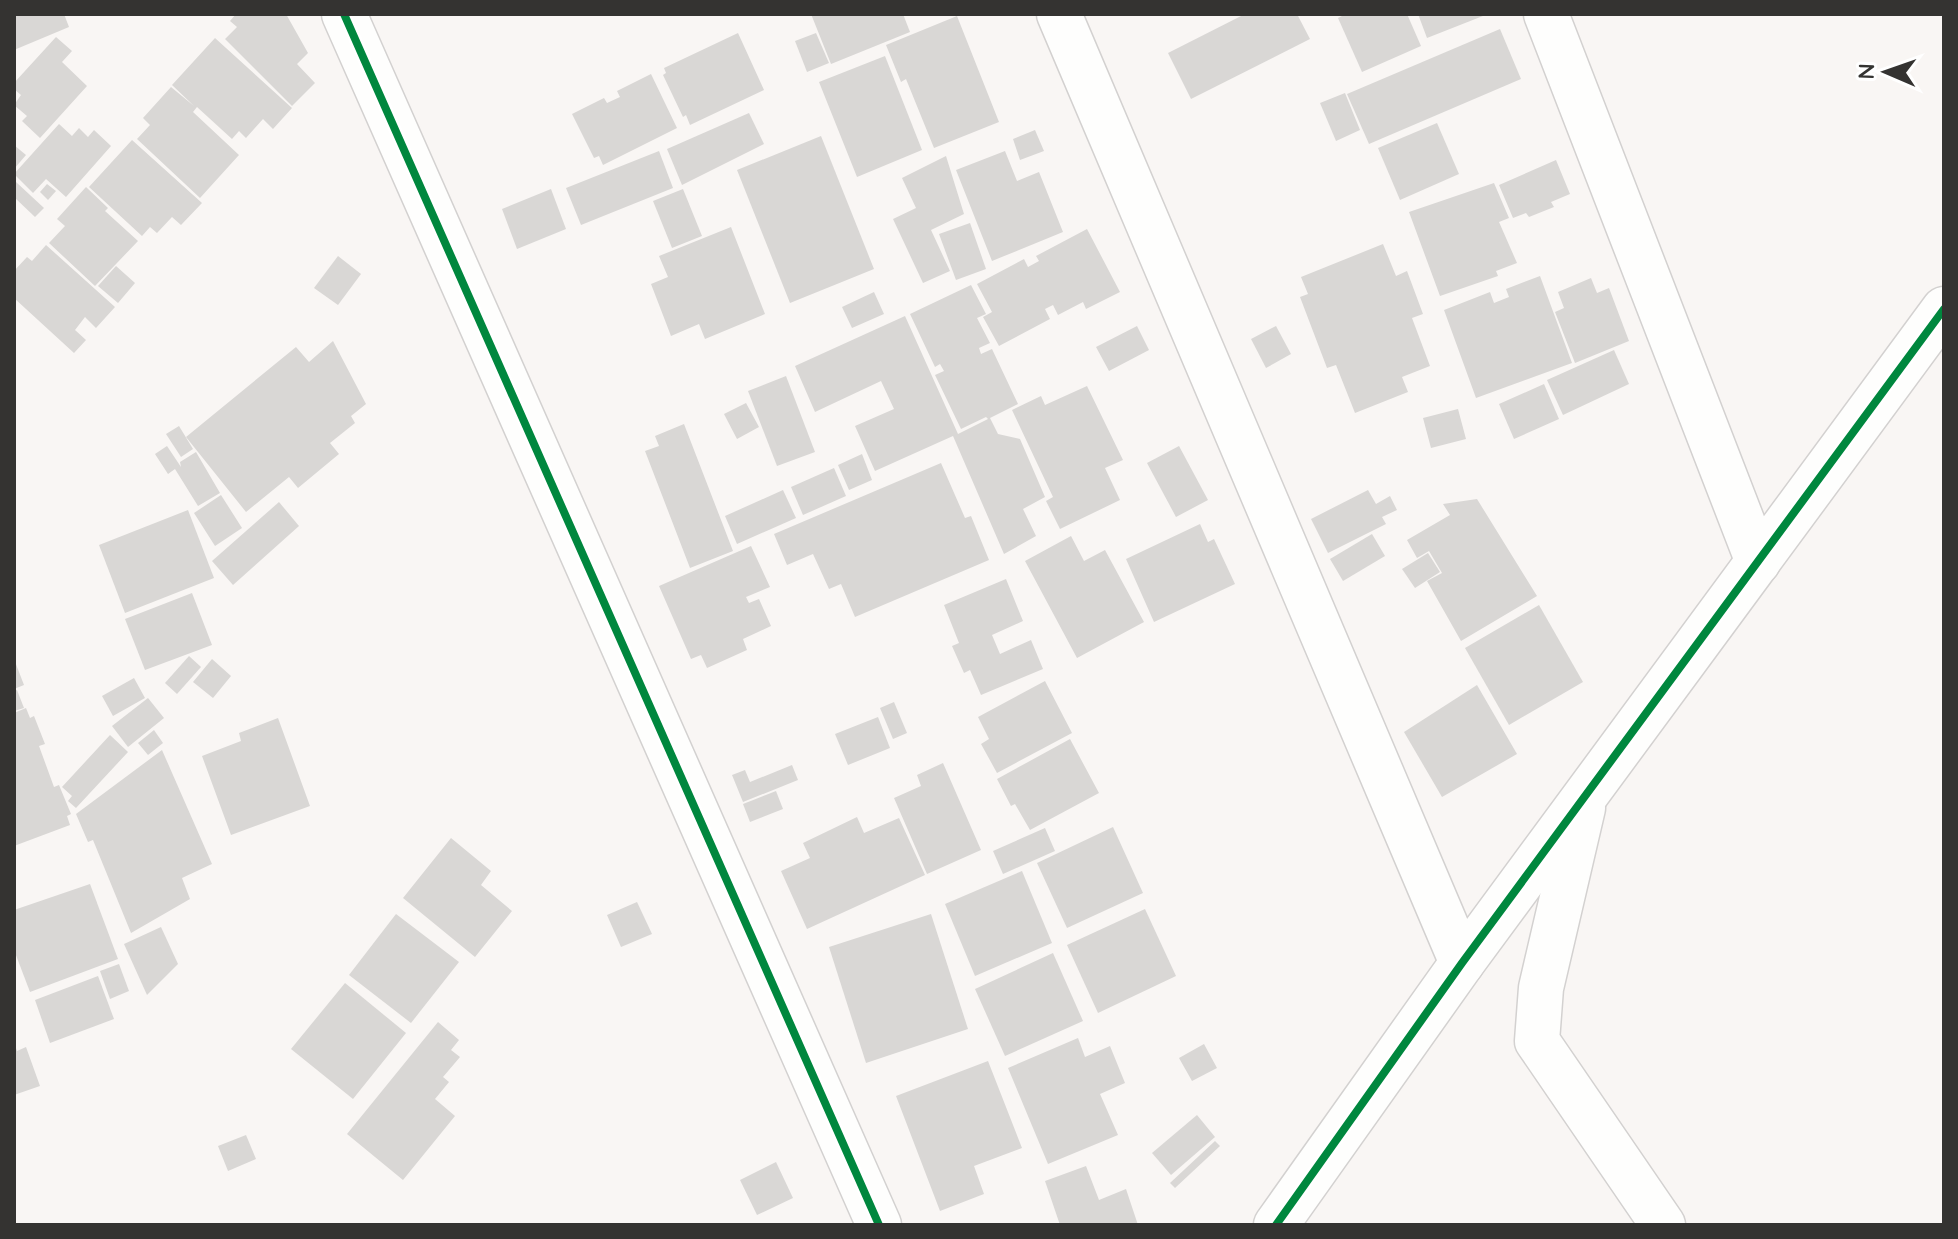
<svg xmlns="http://www.w3.org/2000/svg" width="1958" height="1239" font-family="Quicksand,sans-serif">
  <style>
    .building { fill: #d9d7d5 }
    .lines { fill: none; stroke-linecap: round; stroke-linejoin: round }
    .minor-casing { stroke: #d3d1d0; stroke-width: 47 }
    .minor { stroke: #fefefd; stroke-width: 44 }
    .cycleway-casing { stroke: #fff; stroke-width: 13 }
    .cycleway { stroke: #00873e; stroke-width: 8 }
  </style>
  <rect width="100%" height="100%" fill="#f9f6f4"/>
  <g class="building">
    <polygon points="14,14 64,14 69,27 14,50"/>
    <polygon points="236,14 286,14 308,53 297,64 315,83 292,106 225,39 237,27 230,21"/>
    <polygon points="811,14 903,14 910,32 831,64"/>
    <polygon points="1245,14 1297,14 1310,39 1191,99 1168,53"/>
    <polygon points="1346,14 1407,14 1421,46 1362,72 1338,18"/>
    <polygon points="1418,14 1488,14 1427,38"/>
    <polygon points="957,16 999,122 934,148 906,79 901,82 886,45"/>
    <polygon points="1500,29 1521,79 1369,144 1347,94"/>
    <polygon points="738,33 764,90 690,125 686,115 683,117 663,75 666,73 664,68"/>
    <polygon points="816,33 829,63 807,72 795,41"/>
    <polygon points="56,37 72,51 62,62 87,86 40,138 22,121 27,116 14,105 21,95 14,89 14,83"/>
    <polygon points="215,38 292,108 273,129 263,119 246,138 239,131 232,139 197,107 193,112 239,155 200,198 137,139 150,125 143,118 171,87 194,106 172,85"/>
    <polygon points="885,56 922,150 857,177 819,82"/>
    <polygon points="651,74 677,128 603,165 599,156 594,158 572,114 604,98 607,103 620,97 617,91"/>
    <polygon points="1345,93 1360,130 1336,141 1320,103"/>
    <polygon points="749,113 764,144 682,185 667,149"/>
    <polygon points="1437,123 1459,174 1400,200 1378,148"/>
    <polygon points="59,124 72,136 79,128 88,137 94,130 111,146 66,197 46,179 33,193 14,174"/>
    <polygon points="1035,130 1044,151 1020,160 1013,139"/>
    <polygon points="821,136 874,269 790,303 737,170"/>
    <polygon points="132,140 202,203 181,225 172,217 157,233 150,227 142,236 89,187"/>
    <polygon points="14,145 26,155 14,169"/>
    <polygon points="659,151 673,188 581,225 566,188"/>
    <polygon points="1005,151 1017,181 1039,172 1063,232 992,261 956,170"/>
    <polygon points="946,156 964,214 931,230 950,271 923,283 893,219 916,208 902,178"/>
    <polygon points="1556,160 1570,194 1551,202 1554,207 1529,217 1526,213 1513,218 1499,185"/>
    <polygon points="16,182 44,208 35,217 14,197"/>
    <polygon points="1494,183 1509,218 1499,222 1517,263 1496,271 1498,276 1440,296 1409,212"/>
    <polygon points="47,184 56,191 48,200 40,192"/>
    <polygon points="86,187 108,208 105,211 138,241 95,286 49,243 65,226 57,219"/>
    <polygon points="551,189 566,229 517,249 502,209"/>
    <polygon points="683,189 702,236 672,248 653,201"/>
    <polygon points="970,223 986,269 956,280 939,234"/>
    <polygon points="731,227 765,314 705,339 699,324 671,336 651,284 668,277 659,256"/>
    <polygon points="1087,229 1120,292 1086,309 1083,302 1058,315 1053,305 1045,309 1050,319 999,346 983,317 992,312 977,284 1024,259 1028,267 1039,261 1036,256"/>
    <polygon points="1383,244 1396,276 1407,271 1423,314 1412,318 1430,366 1402,377 1408,392 1355,413 1336,365 1327,368 1300,297 1308,294 1301,277"/>
    <polygon points="46,245 115,307 96,328 85,317 75,330 86,340 74,353 14,298 14,271 27,257 32,261"/>
    <polygon points="338,256 361,274 338,305 314,288"/>
    <polygon points="116,266 135,283 118,303 98,286"/>
    <polygon points="1540,276 1572,363 1476,398 1444,310 1490,292 1494,303 1509,297 1506,289"/>
    <polygon points="1591,278 1597,293 1609,288 1629,341 1575,363 1555,312 1564,308 1558,292"/>
    <polygon points="971,285 986,314 977,318 990,343 979,348 981,354 992,349 1018,404 990,418 998,434 1020,439 1045,497 1023,509 1036,536 1004,554 953,436 875,471 855,426 894,409 881,381 815,412 795,366 905,316 958,434 988,419 986,417 961,429 935,375 944,371 940,364 935,367 910,314"/>
    <polygon points="874,292 884,314 852,328 842,307"/>
    <polygon points="1137,326 1149,350 1109,371 1096,347"/>
    <polygon points="1276,326 1291,354 1266,368 1251,339"/>
    <polygon points="333,341 366,404 351,416 355,423 330,443 339,454 298,488 289,477 246,512 186,437 296,347 309,362"/>
    <polygon points="1614,350 1629,384 1563,415 1547,380"/>
    <polygon points="786,376 815,452 777,466 748,391"/>
    <polygon points="1544,384 1559,419 1514,439 1499,404"/>
    <polygon points="1087,386 1123,460 1105,468 1120,500 1060,529 1046,501 1053,497 1012,410 1041,396 1045,405"/>
    <polygon points="746,403 759,427 737,439 724,414"/>
    <polygon points="1458,409 1466,439 1431,448 1423,418"/>
    <polygon points="684,424 733,551 690,568 645,451 659,446 655,436"/>
    <polygon points="179,426 193,449 181,457 166,434"/>
    <polygon points="167,446 181,467 180,462 196,452 220,493 198,506 175,469 168,474 155,454"/>
    <polygon points="1179,446 1208,500 1176,517 1147,463"/>
    <polygon points="862,454 872,480 849,490 838,465"/>
    <polygon points="941,463 965,518 971,516 989,560 855,617 841,584 829,589 813,554 787,565 774,534"/>
    <polygon points="834,468 846,496 803,515 791,487"/>
    <polygon points="783,490 796,518 737,544 725,516"/>
    <polygon points="1368,490 1376,504 1390,496 1397,510 1382,517 1386,524 1328,553 1311,519"/>
    <polygon points="221,495 242,528 215,546 194,513"/>
    <polygon points="1477,499 1537,596 1461,641 1427,581 1442,573 1429,551 1417,558 1407,540 1450,515 1443,504"/>
    <polygon points="279,502 299,526 233,585 212,561"/>
    <polygon points="188,510 214,578 125,613 99,545"/>
    <polygon points="1200,524 1208,542 1214,539 1235,584 1154,622 1126,559"/>
    <polygon points="1372,534 1385,556 1343,581 1330,559"/>
    <polygon points="1071,536 1084,561 1105,550 1144,622 1077,658 1025,561"/>
    <polygon points="751,546 770,587 746,597 749,603 759,599 771,626 743,639 747,650 707,668 701,655 691,659 659,586"/>
    <polygon points="1428,553 1440,572 1415,588 1402,569"/>
    <polygon points="1006,579 1023,621 992,635 1000,654 1031,640 1043,669 981,695 970,670 964,673 952,646 959,643 944,605"/>
    <polygon points="192,593 212,645 145,670 125,619"/>
    <polygon points="1539,605 1583,682 1509,725 1465,648"/>
    <polygon points="189,656 201,667 177,694 165,683"/>
    <polygon points="14,659 24,685 14,689"/>
    <polygon points="212,659 231,676 213,698 193,682"/>
    <polygon points="134,678 145,698 113,716 102,696"/>
    <polygon points="1045,681 1072,733 997,773 981,744 989,739 978,717"/>
    <polygon points="1477,685 1517,754 1442,797 1404,732"/>
    <polygon points="17,690 24,708 14,711 14,691"/>
    <polygon points="148,698 164,718 128,747 112,726"/>
    <polygon points="894,702 907,733 893,739 880,708"/>
    <polygon points="26,708 30,718 34,716 45,744 39,746 54,787 59,785 71,814 67,816 70,825 14,846 14,713"/>
    <polygon points="878,717 890,748 848,765 835,734"/>
    <polygon points="278,718 310,806 231,835 202,756 241,741 239,733"/>
    <polygon points="154,730 163,743 148,755 138,743"/>
    <polygon points="110,735 128,752 76,808 68,801 72,796 62,787"/>
    <polygon points="1070,739 1099,793 1030,830 1015,804 1011,806 997,779"/>
    <polygon points="162,750 212,864 182,878 190,899 131,933 93,840 88,842 76,814"/>
    <polygon points="943,763 981,850 927,874 894,798 921,786 917,775"/>
    <polygon points="792,765 798,780 743,802 732,775 745,770 750,782"/>
    <polygon points="776,791 783,809 750,822 743,804"/>
    <polygon points="857,817 864,833 899,818 925,875 807,929 781,871 810,858 803,843"/>
    <polygon points="1113,827 1143,893 1067,928 1037,863"/>
    <polygon points="1045,828 1055,851 1003,874 993,851"/>
    <polygon points="451,838 491,871 481,885 512,911 475,957 403,898"/>
    <polygon points="1022,871 1052,943 975,976 945,904"/>
    <polygon points="90,884 118,959 30,992 14,950 14,910"/>
    <polygon points="637,902 652,934 621,947 607,915"/>
    <polygon points="1145,909 1176,976 1098,1013 1067,945"/>
    <polygon points="396,914 459,962 411,1023 349,975"/>
    <polygon points="931,914 968,1029 866,1063 829,947"/>
    <polygon points="161,927 178,964 147,995 124,944"/>
    <polygon points="1053,953 1083,1021 1005,1056 975,989"/>
    <polygon points="119,964 129,991 110,999 100,971"/>
    <polygon points="98,976 114,1019 50,1043 35,1000"/>
    <polygon points="345,983 406,1033 353,1099 291,1049"/>
    <polygon points="438,1022 459,1040 451,1050 460,1057 443,1077 449,1082 435,1099 455,1116 403,1180 347,1134"/>
    <polygon points="1078,1038 1085,1057 1110,1046 1125,1083 1100,1094 1118,1135 1048,1164 1008,1068"/>
    <polygon points="14,1043 17,1051 26,1047 40,1086 14,1095"/>
    <polygon points="1204,1044 1217,1068 1192,1081 1179,1058"/>
    <polygon points="988,1061 1022,1148 974,1166 984,1194 940,1211 896,1096"/>
    <polygon points="1197,1115 1215,1137 1171,1175 1152,1153"/>
    <polygon points="246,1135 256,1159 228,1171 218,1146"/>
    <polygon points="1215,1141 1220,1146 1175,1188 1170,1183"/>
    <polygon points="776,1162 793,1198 757,1215 740,1180"/>
    <polygon points="1086,1166 1099,1200 1126,1189 1138,1225 1060,1225 1045,1181"/>
  </g>
  <g class="lines">
    <defs>
      <g id="minor">
        <polyline points="344,14 879,1225"/>
        <polyline points="1059,14 1462,963"/>
        <polyline points="1546,14 1758,562"/>
        <polyline points="1583,808 1541,988 1537,1041 1663,1225"/>
        <polyline points="1276,1225 1462,963 1944,309"/>
      </g>
    </defs>
    <use href="#minor" class="minor-casing"/>
    <use href="#minor" class="minor"/>
    <defs>
      <g id="cycleway">
        <polyline points="344,14 879,1225"/>
        <polyline points="1276,1225 1462,963 1944,309"/>
      </g>
    </defs>
    <use href="#cycleway" class="cycleway-casing"/>
    <use href="#cycleway" class="cycleway"/>
  </g>
  <rect width="1958" height="1239" fill="none" stroke="#343331" stroke-width="32"/>
  <g transform="translate(1886 72) rotate(272)" stroke="#ffffff" stroke-width="6" paint-order="stroke">
  <path d="M0-6L14 30L0 20L-14 30Z" fill="#343331"/>
  <text y="-12" font-size="22" font-weight="bold" text-anchor="middle" fill="#343331">N</text>
  </g>
</svg>
